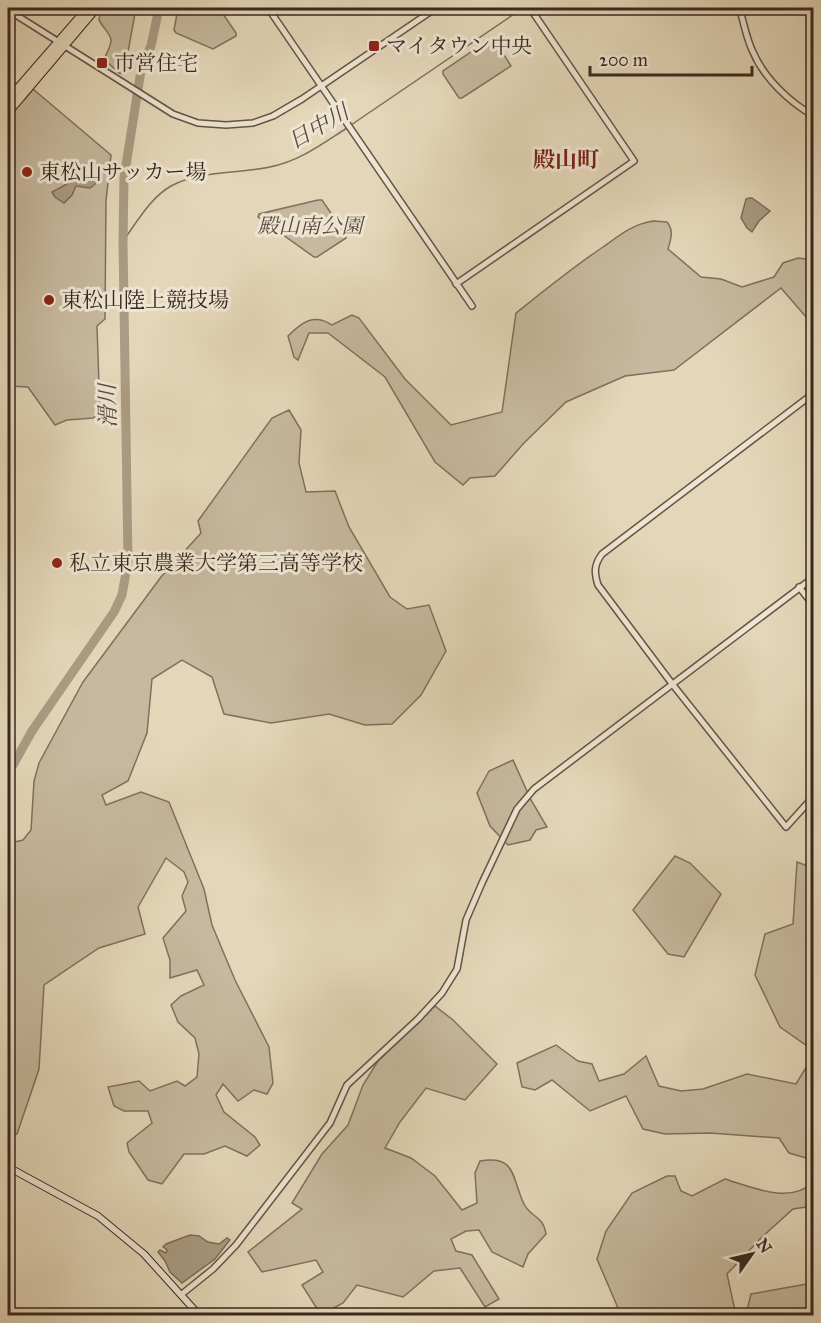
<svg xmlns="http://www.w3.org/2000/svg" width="821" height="1323" font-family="'IM FELL Great Primer','Noto Serif JP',serif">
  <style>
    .green { fill: #c7b99f; stroke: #80705e; stroke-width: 1.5 }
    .water { fill: #aa9c84; stroke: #7d6e5b; stroke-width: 1.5 }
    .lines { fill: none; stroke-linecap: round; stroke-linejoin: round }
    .stream { stroke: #7d6e5b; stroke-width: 1.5 }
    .river { stroke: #aa9c84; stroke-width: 9 }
    .tertiary-casing { stroke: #645445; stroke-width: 8 }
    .secondary-casing { stroke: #39281e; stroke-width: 8 }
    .trunk-casing { stroke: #39281e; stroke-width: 10 }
    .tertiary { stroke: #ede5d2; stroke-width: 5 }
    .secondary { stroke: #ede5d2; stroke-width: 6 }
    .trunk { stroke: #e4d7b9; stroke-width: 8 }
    .poi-dot { fill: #8f2418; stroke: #ede5d2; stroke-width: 2 }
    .labels { text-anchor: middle; stroke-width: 6; stroke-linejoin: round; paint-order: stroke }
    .poi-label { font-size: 21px; fill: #39281e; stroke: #ede5d2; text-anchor: start }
    .park-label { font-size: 21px; font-style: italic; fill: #5c4c3e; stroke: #ede5d2 }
    .water-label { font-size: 22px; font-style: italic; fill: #5b4b3d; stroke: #ede5d2 }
    .neighbourhood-label { font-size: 22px; font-weight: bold; fill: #7a1f14; stroke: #ede5d2 }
  </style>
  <rect width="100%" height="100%" fill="#e4d7b9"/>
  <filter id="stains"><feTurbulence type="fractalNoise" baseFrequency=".00333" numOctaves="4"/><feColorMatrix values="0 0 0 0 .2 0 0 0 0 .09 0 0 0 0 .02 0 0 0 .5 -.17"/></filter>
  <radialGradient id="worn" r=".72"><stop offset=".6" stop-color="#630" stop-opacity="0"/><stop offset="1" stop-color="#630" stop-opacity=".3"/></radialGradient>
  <g class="green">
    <path d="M106 8H136L124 74 119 73 104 59C117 34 110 39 99 20L100 14Z"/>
    <polygon points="178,8 219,8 236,33 236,36 213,49 176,33 174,30"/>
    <polygon points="493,37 511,66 462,98 459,98 443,74 443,71"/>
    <polygon points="33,89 111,155 106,201 105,319 97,326 100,414 93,418 67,420 55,425 28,387 8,386 8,92 24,100"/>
    <polygon points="318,200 322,200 346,235 346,238 317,257 314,257 258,217 259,214"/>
    <path d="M653 221 667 222C674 230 671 239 668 249L701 277 721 279 742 287 774 277 783 263 798 258 813 260V325L781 288 674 370 625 376 566 402 524 443 495 476 470 478 463 485 435 462 385 377 328 333H309L298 360 294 357 288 336C302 322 314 313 332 325L352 315 359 318 405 379 451 425 502 412 516 313C545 290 573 267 603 247 620 235 633 224 653 221Z"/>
    <polygon points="289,410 301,430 299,463 306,492 335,491 349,527 390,597 407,609 429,605 446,651 421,695 392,724 365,725 329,714 271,723 224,714 212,677 182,660 152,679 147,733 128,781 102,795 106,805 141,792 169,802 204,889 212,925 235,980 269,1047 273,1083 267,1094 254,1090 238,1101 223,1084 216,1095 224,1112 255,1137 260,1145 247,1156 225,1146 204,1154 184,1154 162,1184 148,1180 129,1152 127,1143 152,1123 148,1111 124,1111 114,1106 108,1087 139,1081 150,1091 177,1081 185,1086 197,1077 199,1054 195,1038 178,1022 171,1005 181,996 204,985 197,970 170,978 170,960 163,938 186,911 182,896 188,882 184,872 166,858 138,907 145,934 99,948 44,985 39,1069 17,1134 8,1135 8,946 11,929 8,926 8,859 15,842 23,840 31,830 34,781 39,763 83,682 161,577 201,533 198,521 272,418"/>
    <polygon points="513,760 531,800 547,827 536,830 530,840 508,845 490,826 477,793 489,771"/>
    <polygon points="675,856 690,863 721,894 684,957 668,954 633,910"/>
    <polygon points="797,862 813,868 813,1050 780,1027 755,975 765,934 793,924"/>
    <path d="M435 1006 453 1020 497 1064 465 1100 426 1088 400 1122 385 1148 411 1158 435 1176 462 1210 477 1203 475 1173 480 1161C517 1154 512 1180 524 1204 531 1218 543 1215 546 1234L528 1254 523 1267 492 1252 479 1230 466 1231 451 1239 456 1251 472 1255 499 1299 485 1307 460 1268 434 1271 403 1297 357 1285 343 1303 321 1315 302 1285 323 1272 316 1260 262 1272 248 1252 302 1209 292 1203 322 1154 348 1125 363 1085 378 1061Z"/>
    <polygon points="556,1045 578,1061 592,1064 599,1081 624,1074 646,1056 659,1086 681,1091 703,1089 747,1074 796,1084 813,1056 813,1170 810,1159 789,1153 779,1138 710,1133 665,1134 643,1129 626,1096 590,1111 552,1080 535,1090 522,1087 517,1063"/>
    <path d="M667 1176H675L681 1191 692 1196 725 1179C751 1187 791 1205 813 1182V1206L793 1209 761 1238 727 1274 736 1315H621L597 1259 606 1231 632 1193Z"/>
    <polygon points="813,1283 813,1315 746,1315 751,1294"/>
  </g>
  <g class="water">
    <path d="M85 164C92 165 97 172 98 179L95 184 90 188 76 186 72 195 64 203 55 197 52 192 67 184 76 171Z"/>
    <polygon points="749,198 752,198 770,211 759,221 752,232 747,228 741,218 746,199"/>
    <polygon points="190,1235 199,1236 208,1242 219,1244 227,1238 230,1240 215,1259 182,1283 170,1272 165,1261 158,1252 160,1250 166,1253 167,1250 163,1247 166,1244"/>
  </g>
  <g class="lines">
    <g class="stream">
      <polyline points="351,125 523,8"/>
      <path d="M123 241C137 222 150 198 171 186 200 170 238 174 270 167 300 161 322 144 347 128"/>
    </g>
    <polyline class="river" points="8,774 32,731 114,612 122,595 128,561 123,241 124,178 142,64 151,46 159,8"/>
    <defs>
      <g id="tertiary">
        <polyline points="268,8 472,306"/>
        <path d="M739 8C744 22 746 38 753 52 764 78 789 102 814 116"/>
        <polyline points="8,10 173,114 198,123 226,125 253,123 273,116 302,99 436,8"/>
        <polyline points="456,284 634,161 530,8"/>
        <path d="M814 393 602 554C594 565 594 572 598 585L673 685 786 827 814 796"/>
        <polyline points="799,587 814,606"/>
        <polyline points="182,1294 213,1269 236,1245 330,1123 347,1085 418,1019 442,993 457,969 466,920 482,883 517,809 534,789 814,577"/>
      </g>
      <polyline id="secondary" points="8,1167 98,1216 144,1254 200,1316"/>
      <g id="trunk">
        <polyline points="8,100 88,8"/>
        <polyline points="8,112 96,8"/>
      </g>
    </defs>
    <use href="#tertiary" class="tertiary-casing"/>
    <use href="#secondary" class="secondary-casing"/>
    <use href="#trunk" class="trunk-casing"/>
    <use href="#tertiary" class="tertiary"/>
    <use href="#secondary" class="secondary"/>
    <use href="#trunk" class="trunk"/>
  </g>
  <g class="poi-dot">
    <rect x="368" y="40" width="12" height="12" rx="3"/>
    <rect x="96" y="57" width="12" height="12" rx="3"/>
    <circle cx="27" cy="172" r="6"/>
    <circle cx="49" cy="300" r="6"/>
    <circle cx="57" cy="563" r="6"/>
  </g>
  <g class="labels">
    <g class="poi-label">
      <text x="386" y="53">マイタウン中央</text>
      <text x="114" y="70">市営住宅</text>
      <text x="39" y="179">東松山サッカー場</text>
      <text x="61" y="307">東松山陸上競技場</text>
      <text x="69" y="570">私立東京農業大学第三高等学校</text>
    </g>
    <g class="park-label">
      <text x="310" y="233">殿山南公園</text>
    </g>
    <g class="water-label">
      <text transform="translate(318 126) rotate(-30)" y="8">日中川</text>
      <text transform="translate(107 406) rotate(-91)" y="8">滑川</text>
    </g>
    <g class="neighbourhood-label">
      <text x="566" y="167">殿山町</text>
    </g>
  </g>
  <rect width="821" height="1323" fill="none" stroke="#e4d7b9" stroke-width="30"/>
  <rect x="9" y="9" width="803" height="1305" fill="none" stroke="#39281e" stroke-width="3"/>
  <rect x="15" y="15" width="791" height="1293" fill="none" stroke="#39281e" stroke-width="1.5"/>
  <g transform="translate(752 1254) rotate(56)" stroke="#ede5d2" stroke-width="4.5" paint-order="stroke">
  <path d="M0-4.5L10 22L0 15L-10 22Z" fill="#39281e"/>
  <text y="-9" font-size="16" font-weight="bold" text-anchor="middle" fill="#39281e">N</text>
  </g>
  <path d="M590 66v9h162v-9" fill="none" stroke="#39281e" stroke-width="3"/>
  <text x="599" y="66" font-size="18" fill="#39281e" stroke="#ede5d2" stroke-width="4.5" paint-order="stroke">200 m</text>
  <rect width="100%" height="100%" filter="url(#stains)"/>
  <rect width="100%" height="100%" fill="url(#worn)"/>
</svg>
